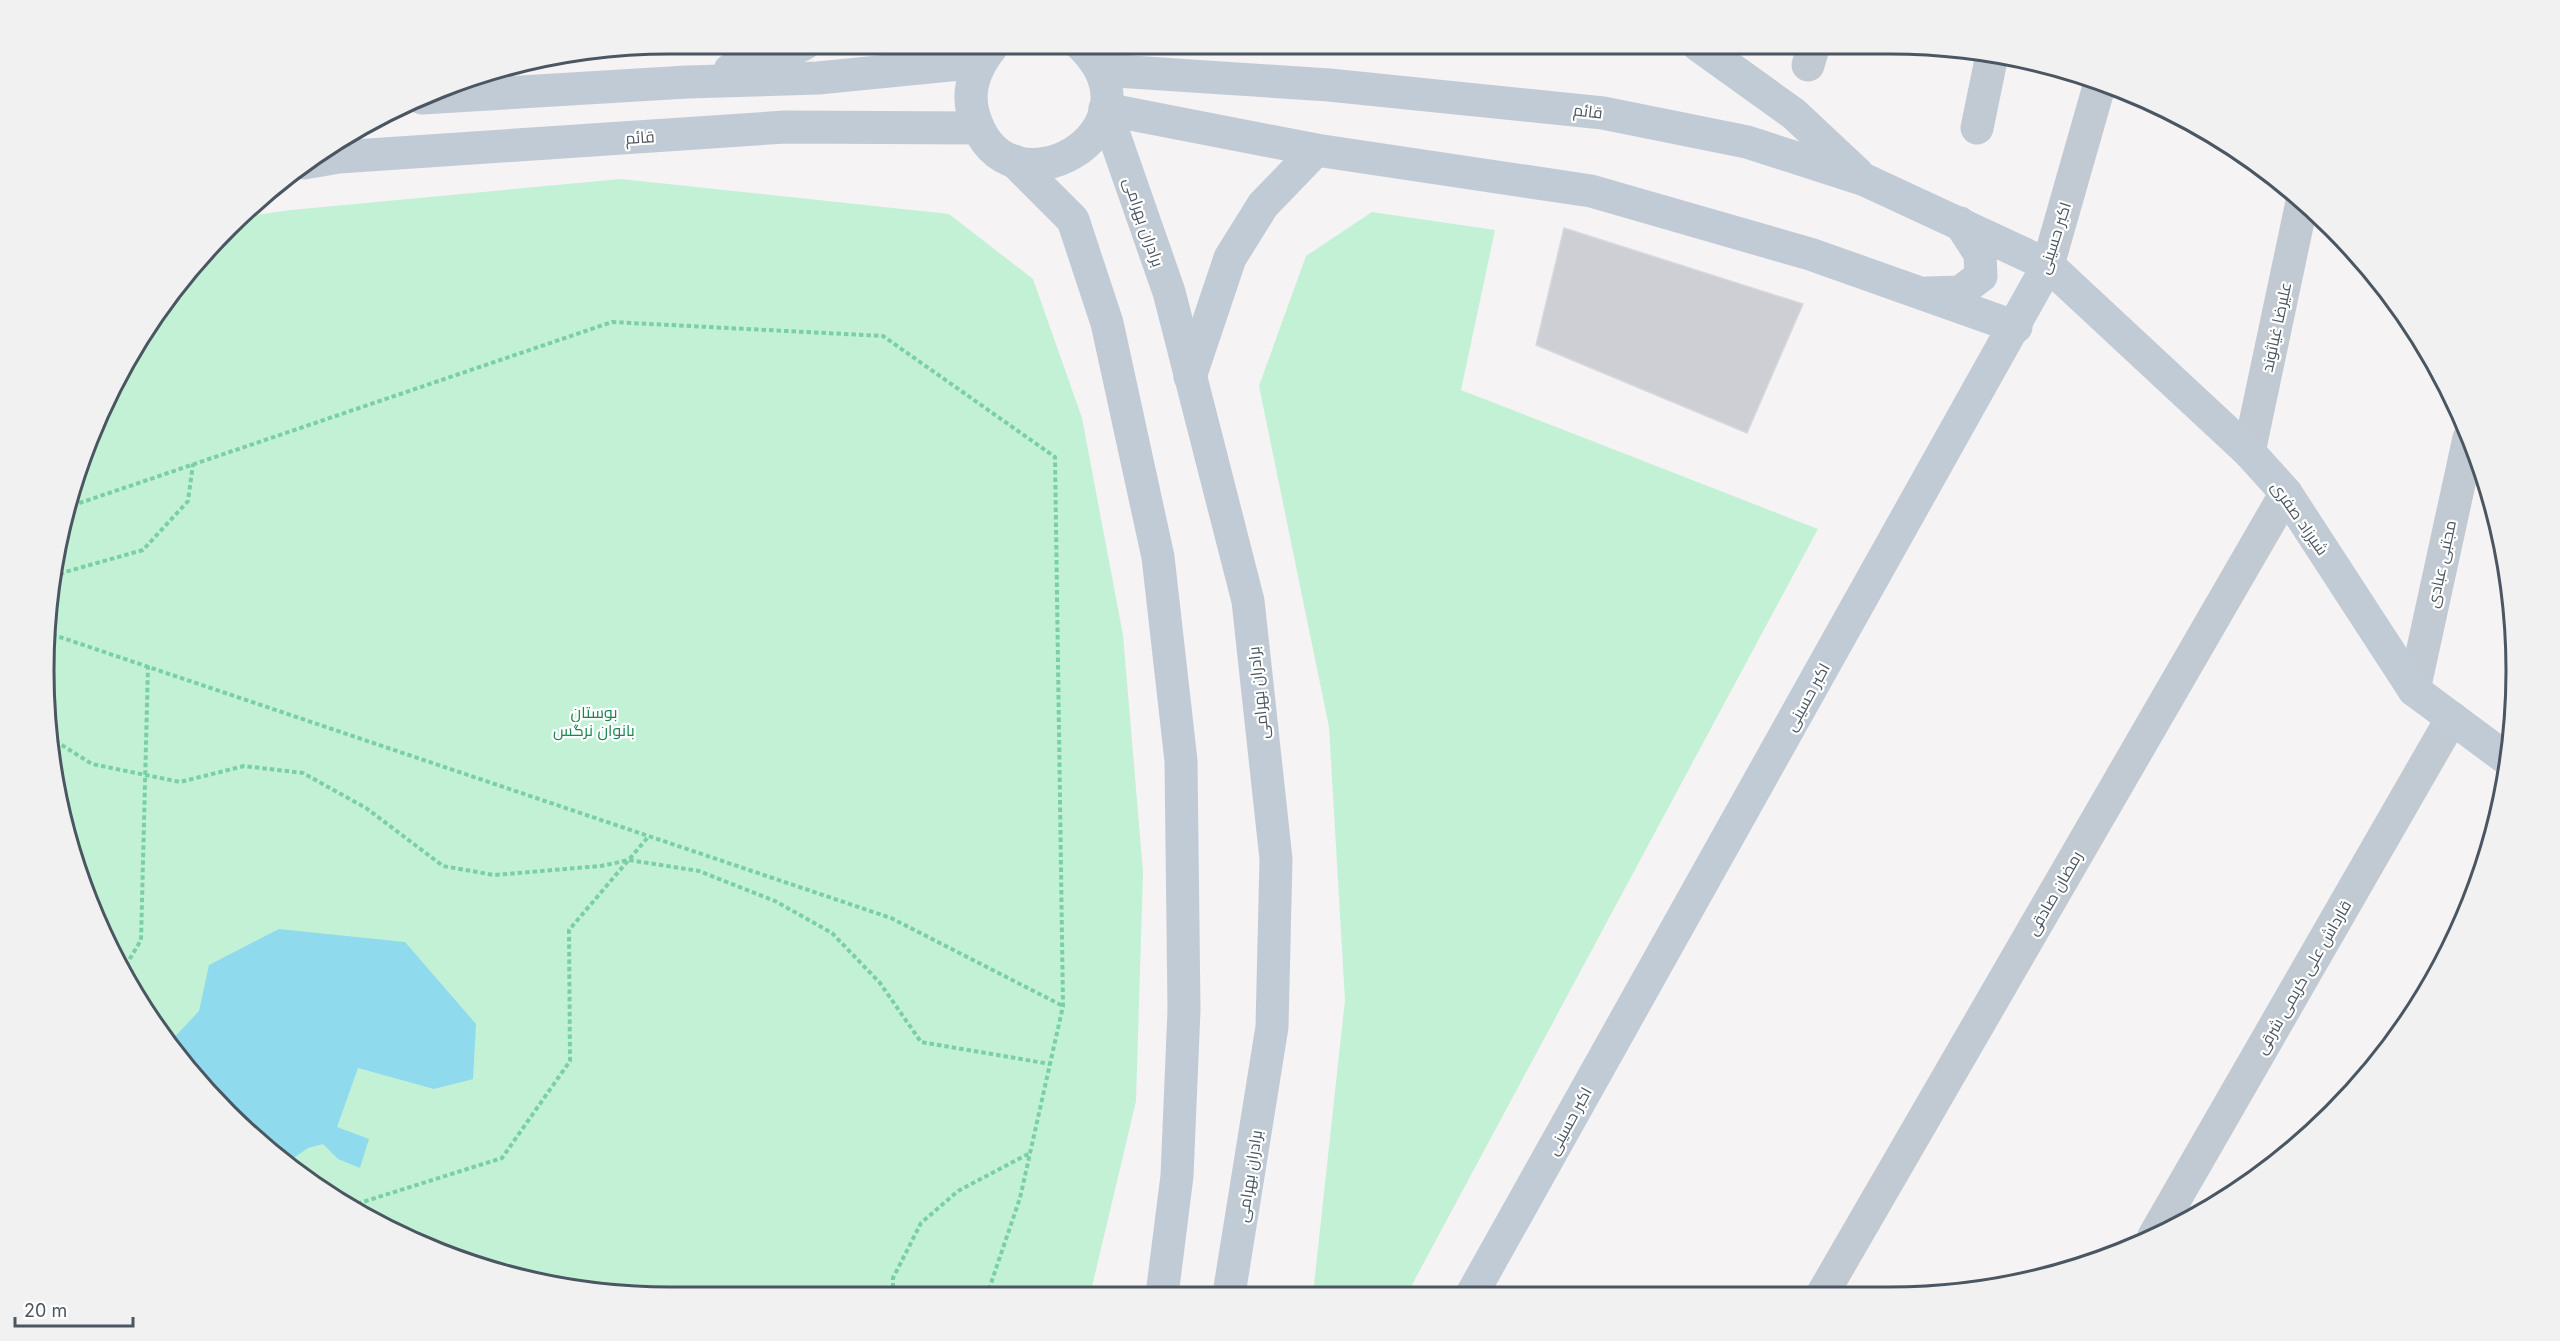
<svg xmlns="http://www.w3.org/2000/svg" width="2560" height="1341" font-family="Inter,Cairo,sans-serif">
  <style>
    .green { fill: #c3f1d5 }
    .water { fill: #90daee }
    .building { fill: #cdcfd5; stroke: #d7d9de; stroke-width: 1.5 }
    .lines { fill: none; stroke-linecap: round; stroke-linejoin: round }
    .path { stroke: #7ad0a6; stroke-width: 4; stroke-dasharray: 4.5 3; stroke-linecap: butt }
    .street { stroke: #c1cad2; stroke-width: 33 }
    .secondary { stroke: #c1cbd6; stroke-width: 33 }
    .labels { text-anchor: middle; stroke-width: 4.5; stroke-linejoin: round; paint-order: stroke }
    .street-label { font-size: 16px; fill: #4a5661; stroke: #fff }
    .park-label { font-size: 16px; fill: #17864f; stroke: #fff }
    .rim { fill: none; stroke: #4a5661; stroke-width: 3 }
  </style>
  <rect width="100%" height="100%" fill="#f5f3f3"/>
  <g class="green">
    <polygon points="621,179 949,214 1033,279 1082,418 1123,635 1143,872 1136,1101 1090,1295 630,1296 509,1276 393,1233 289,1168 227,1114 149,1019 108,948 65,832 45,712 45,629 65,509 91,430 149,322 199,257 242,217 291,210"/>
    <polygon points="1372,212 1495,230 1461,390 1818,529 1407,1294 1313,1294 1345,1000 1329,727 1259,386 1306,256"/>
  </g>
  <polygon class="water" points="279,929 405,942 476,1024 473,1079 434,1089 358,1068 337,1127 369,1139 360,1168 338,1159 323,1144 308,1148 285,1164 227,1114 169,1043 199,1011 209,965"/>
  <polygon class="building" points="1564,228 1803,304 1747,433 1536,345"/>
  <g class="lines">
    <g class="path">
      <polyline points="65,508 612,322 883,336 1055,457 1063,1006 1020,1198 987,1295"/>
      <polyline points="53,578 65,572 143,550 188,501 193,464"/>
      <polyline points="45,632 891,918 1063,1006"/>
      <polyline points="49,737 92,764 180,782 244,766 303,773 366,808 443,866 494,875 601,866 629,860 699,871 775,901 832,933 880,983 921,1042 1050,1064"/>
      <polyline points="122,972 141,940 148,666"/>
      <polyline points="350,1206 502,1158 570,1061 569,930 649,836"/>
      <polyline points="893,1295 893,1278 921,1223 958,1191 1030,1153"/>
    </g>
    <g class="street">
      <polyline points="1808,65 1814,45"/>
      <polyline points="1977,128 1992,55"/>
      <polyline points="2048,265 2100,83"/>
      <polyline points="2249,452 2302,202"/>
      <polyline points="2414,690 2469,438"/>
      <polyline points="2154,1236 2452,718"/>
      <polyline points="1823,1293 2286,493"/>
    </g>
    <g class="secondary">
      <polyline points="1698,45 1794,114 1857,173"/>
      <path d="M991 48C975 68 966 91 974 116 1006 224 1171 130 1080 44"/>
      <polyline points="730,70 780,55 804,44"/>
      <polyline points="1101,70 1329,85 1603,113 1747,142 1865,180 2048,265 2249,452 2286,493 2414,690 2507,759"/>
      <polyline points="422,98 687,82 818,78 980,62 976,44"/>
      <polyline points="1105,109 1169,292 1248,601 1276,859 1272,1027 1229,1294"/>
      <polyline points="1105,109 1316,150 1591,191 1810,254 2016,327"/>
      <polyline points="1014,161 1073,220 1107,323 1158,557 1181,761 1184,1010 1177,1176 1162,1295"/>
      <polyline points="304,163 339,157 785,127 977,128"/>
      <polyline points="1927,293 1960,292 1981,276 1980,254 1960,223"/>
      <polyline points="1190,377 1230,258 1263,205 1316,150"/>
      <polyline points="1472,1294 2048,265"/>
    </g>
  </g>
  <g class="labels">
    <g class="street-label">
      <text transform="translate(1588 111) rotate(7)" y="6">قائم</text>
      <text transform="translate(640 137) rotate(-4)" y="6">قائم</text>
      <text transform="translate(1144 222) rotate(71)" y="6">برادران بهرامی</text>
      <text transform="translate(2054 238) rotate(-72)" y="6">اکبر حسینی</text>
      <text transform="translate(2276 327) rotate(-78)" y="6">علیرضا غیاثوند</text>
      <text transform="translate(2300 518) rotate(55)" y="6">شیرزاد صفری</text>
      <text transform="translate(2441 564) rotate(-78)" y="6">مجتبی عبادی</text>
      <text transform="translate(1258 693) rotate(-96)" y="6">برادران بهرامی</text>
      <text transform="translate(1807 697) rotate(-61)" y="6">اکبر حسینی</text>
      <text transform="translate(2054 893) rotate(-60)" y="6">رمضان صادقی</text>
      <text transform="translate(2303 977) rotate(-60)" y="6">قارداش علی کریمی شرقی</text>
      <text transform="translate(1569 1121) rotate(-61)" y="6">اکبر حسینی</text>
      <text transform="translate(1249 1176) rotate(-81)" y="6">برادران بهرامی</text>
    </g>
    <g class="park-label">
      <text x="594" y="718">بوستان<tspan x="594" dy="18">بانوان نرگس</tspan></text>
    </g>
  </g>
  <path d="M0 0H2560V1341H0ZM670 54H1890A616 616 0 0 1 2506 670V671A616 616 0 0 1 1890 1287H670A616 616 0 0 1 54 671V670A616 616 0 0 1 670 54Z" fill="#f1f1f2" fill-rule="evenodd"/>
  <path class="rim" d="M670 54H1890A616 616 0 0 1 2506 670V671A616 616 0 0 1 1890 1287H670A616 616 0 0 1 54 671V670A616 616 0 0 1 670 54Z"/>
  <path d="M15 1317v9h118v-9" fill="none" stroke="#4a5661" stroke-width="3"/>
  <text x="24" y="1317" font-size="18" fill="#4a5661" stroke="#ffffff" stroke-width="4.5" paint-order="stroke">20 m</text>
</svg>
